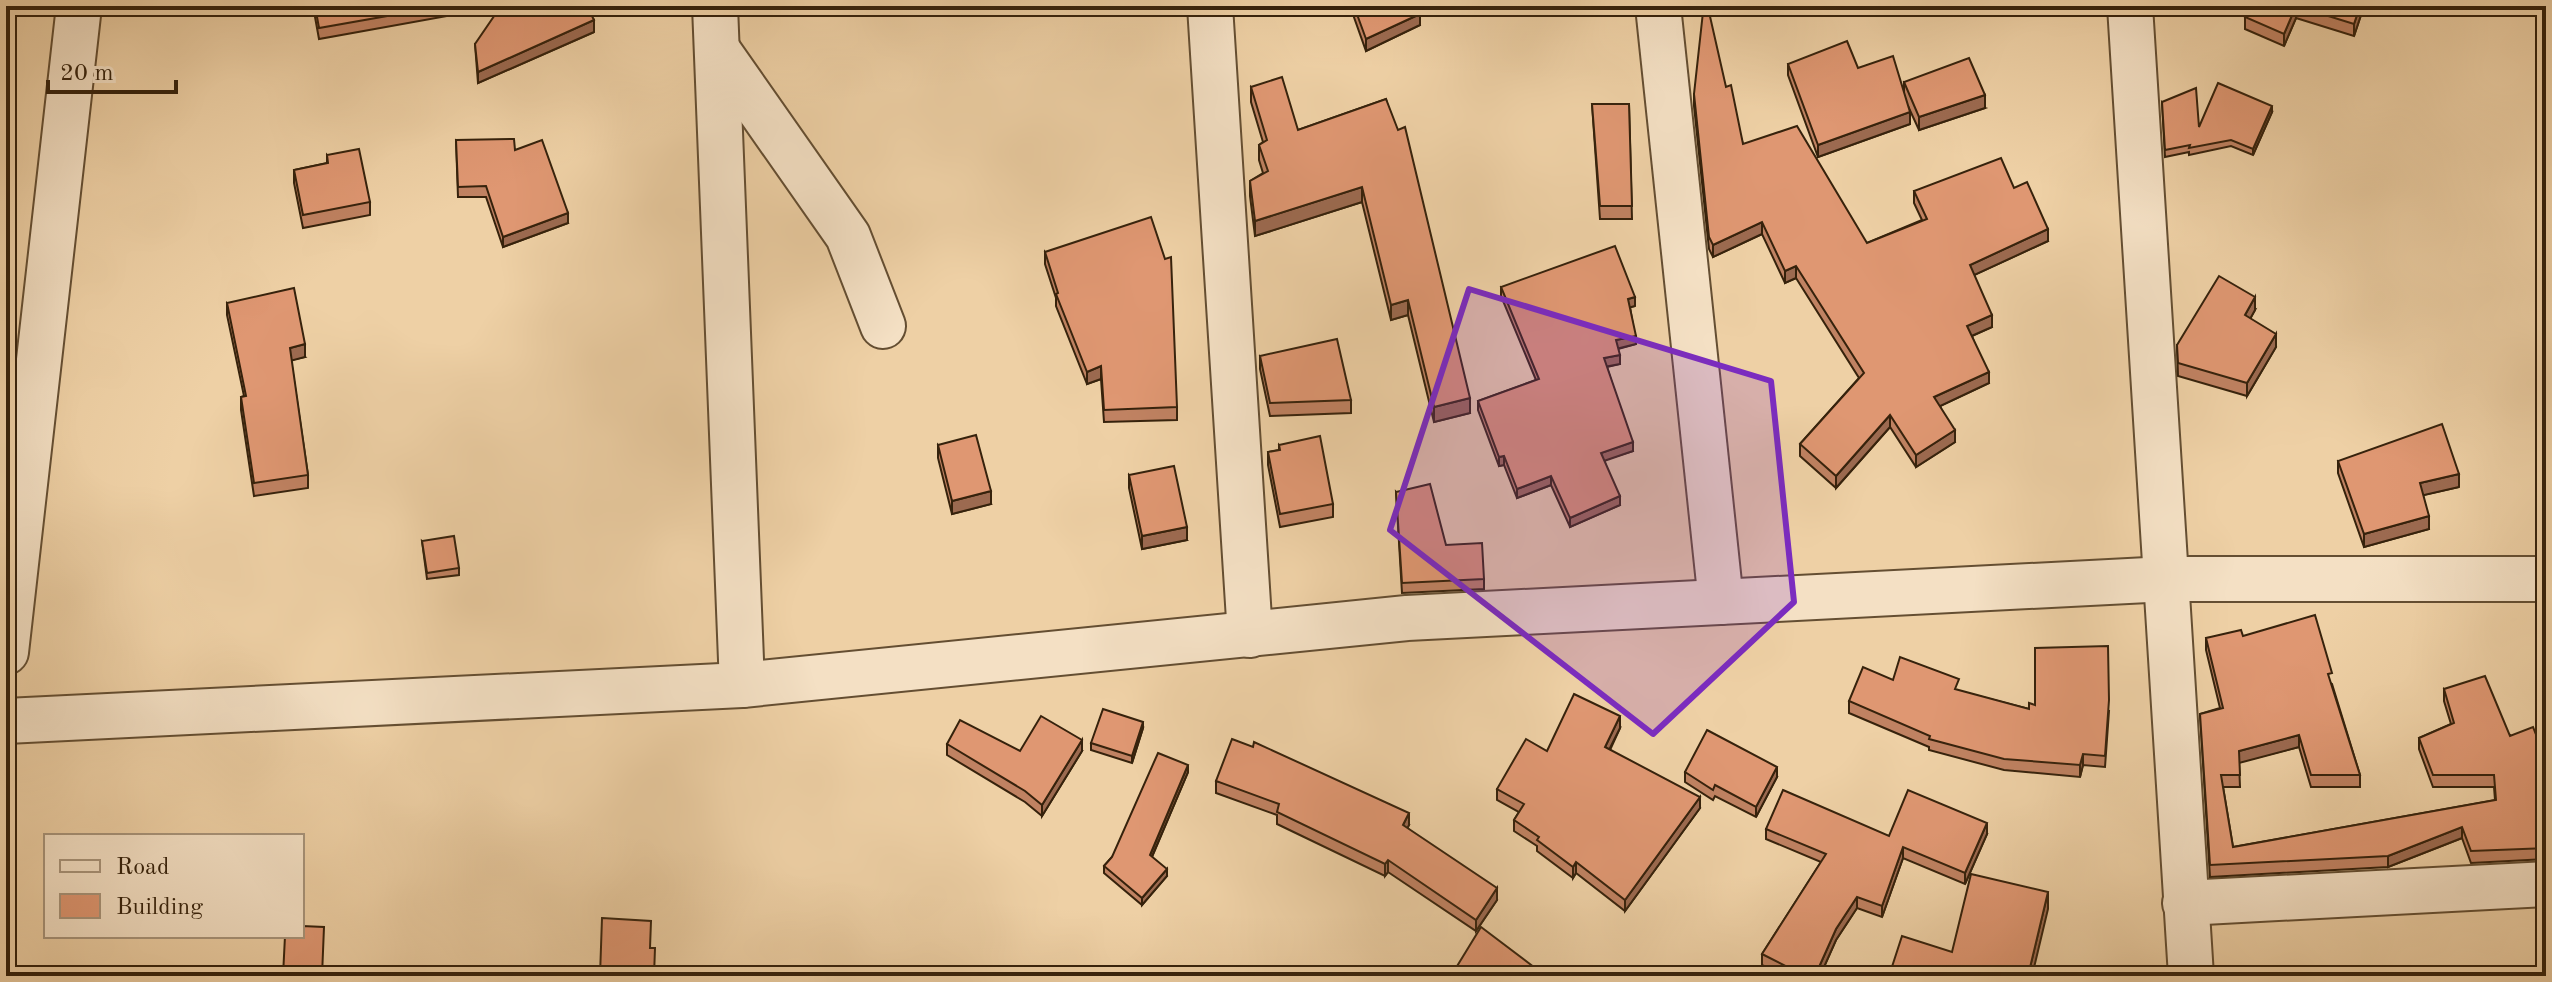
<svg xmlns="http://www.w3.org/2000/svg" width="2552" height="982" font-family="'Old Standard TT',serif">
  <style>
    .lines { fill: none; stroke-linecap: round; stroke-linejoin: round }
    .minor-casing { stroke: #644e32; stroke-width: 48 }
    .minor { stroke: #f4e0c4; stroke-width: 44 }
    .wall { fill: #c08262; stroke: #36220c; stroke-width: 2 }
    .shaded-wall { fill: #9c6a50; stroke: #36220c; stroke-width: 2 }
    .building { fill: #df9772; stroke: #36220c; stroke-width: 2 }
    .marked { fill: #7b2cbf; fill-opacity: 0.2; stroke: #7b2cbf; stroke-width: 6; stroke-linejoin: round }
  </style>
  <rect width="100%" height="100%" fill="#eed0a5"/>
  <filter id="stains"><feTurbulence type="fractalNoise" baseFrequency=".0025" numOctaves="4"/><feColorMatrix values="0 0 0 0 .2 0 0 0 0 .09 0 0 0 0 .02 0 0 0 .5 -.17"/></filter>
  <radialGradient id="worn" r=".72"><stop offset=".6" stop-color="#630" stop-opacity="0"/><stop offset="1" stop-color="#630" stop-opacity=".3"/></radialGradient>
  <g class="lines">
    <defs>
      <g id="minor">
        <polyline points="715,6 742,685"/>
        <polyline points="1210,6 1250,635"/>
        <polyline points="1658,6 1721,602"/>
        <polyline points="2130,6 2191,976"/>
        <polyline points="717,49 848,236 883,326"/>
        <polyline points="6,652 79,6"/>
        <polyline points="6,721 742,685 1407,618 2167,579 2546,579"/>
        <polyline points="2185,903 2546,884"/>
      </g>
    </defs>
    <use href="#minor" class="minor-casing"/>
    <use href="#minor" class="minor"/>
  </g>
  <g class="wall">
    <polygon points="179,6 248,6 248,8 179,7"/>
    <polygon points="313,6 475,6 475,11 319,39"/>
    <polygon points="1350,6 1416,6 1420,25 1366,51"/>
    <polygon points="2249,6 2364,6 2354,36 2296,18 2284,46 2245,29 2245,17"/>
    <polygon points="594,32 478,83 475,44"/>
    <polygon points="1788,64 1858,68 1904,92 1904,82 1985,108 1919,130 1908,106 1910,124 1818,157 1788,75"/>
    <polygon points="1251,87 1298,130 1386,99 1470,413 1434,422 1408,315 1391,320 1362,202 1255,236 1250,196 1250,181 1263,173 1259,160 1259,145 1263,142 1251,102"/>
    <polygon points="1726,87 1743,144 1867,243 1922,220 1914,203 1914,191 2014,188 2048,241 1974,275 1992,327 1972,336 1989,383 1940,406 1955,442 1916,467 1890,427 1836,488 1800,456 1800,444 1859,378 1796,278 1785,283 1762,234 1713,257 1709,249 1694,106 1694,94"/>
    <polygon points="2162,102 2199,127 2272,112 2253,155 2231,146 2189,155 2189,152 2165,157"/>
    <polygon points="1592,104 1629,104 1632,219 1600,219"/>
    <polygon points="456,140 515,150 568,223 503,247 486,197 458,197"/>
    <polygon points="327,155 370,202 370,215 303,228 294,183 294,170 327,163"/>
    <polygon points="1045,252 1177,407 1177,420 1104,422 1101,379 1087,384 1056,306 1056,298 1045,264"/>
    <polygon points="1501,287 1635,306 1630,307 1636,344 1618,349 1620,364 1607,367 1633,451 1604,460 1620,505 1570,527 1551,485 1517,498 1504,465 1499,466 1478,410 1478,401 1536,380 1501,296"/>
    <polygon points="227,303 305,357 291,360 308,475 308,488 254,496 241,410 241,397 244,396 227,315"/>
    <polygon points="2255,310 2250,319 2276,347 2247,396 2178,376 2177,345"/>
    <polygon points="1260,356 1351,400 1351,413 1270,416 1260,369"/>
    <polygon points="938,445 991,504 952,514 938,458"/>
    <polygon points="1279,445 1333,504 1333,517 1280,527 1268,465 1268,452 1279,450"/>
    <polygon points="2338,461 2459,487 2423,495 2429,529 2364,547 2338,473"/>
    <polygon points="1129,475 1187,540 1142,549 1129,488"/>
    <polygon points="1396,492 1446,545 1484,579 1484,589 1402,593"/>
    <polygon points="422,541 459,568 459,575 427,579"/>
    <polygon points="2243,636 2332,684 2360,775 2360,787 2311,787 2299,747 2239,762 2240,787 2223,787 2233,847 2495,800 2494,787 2433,787 2419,749 2419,738 2451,724 2444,701 2444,689 2546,760 2546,859 2471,863 2462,838 2388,867 2210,877 2200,714 2220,708 2206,650 2206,638"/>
    <polygon points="1893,680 1959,691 2029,709 2035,705 2109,711 2105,767 2083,765 2080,777 2004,770 1929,750 1929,747 1849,713 1849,701"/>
    <polygon points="1143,728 1132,763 1091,750 1091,743"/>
    <polygon points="1620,728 1610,750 1700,808 1625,911 1576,873 1573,878 1537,851 1537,846 1514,831 1514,820 1519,812 1497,800 1497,789 1547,751"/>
    <polygon points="947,744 1020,751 1082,751 1042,816 1025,802 947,755"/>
    <polygon points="1188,772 1152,857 1167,876 1142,905 1104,873 1104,866"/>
    <polygon points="1685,772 1777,777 1756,817 1715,796 1713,800 1685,782"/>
    <polygon points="1216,781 1409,825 1407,828 1497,900 1476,931 1388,872 1385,876 1277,824 1277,815 1216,793"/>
    <polygon points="1766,829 1889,836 1987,834 1965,884 1903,858 1882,917 1857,908 1836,940 1820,976 1784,976 1762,965 1762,954 1821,862 1766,839"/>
  </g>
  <g class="shaded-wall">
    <polygon points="2296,6 2296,18 2284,46 2284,34"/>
    <polygon points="2360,6 2364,6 2354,36 2354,24"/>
    <polygon points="1420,14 1420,25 1366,51 1366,39"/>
    <polygon points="594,20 594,32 478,83 478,72"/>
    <polygon points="1985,95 1985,108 1919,130 1919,117"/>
    <polygon points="2272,106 2272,112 2253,155 2253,149"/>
    <polygon points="1910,112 1910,124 1818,157 1818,145"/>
    <polygon points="1362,187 1362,202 1255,236 1255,221"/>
    <polygon points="568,213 568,223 503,247 503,237"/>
    <polygon points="1762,222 1762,234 1713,257 1713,245"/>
    <polygon points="2048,229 2048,241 1970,277 1970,265"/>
    <polygon points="1796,266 1796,278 1785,283 1785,271"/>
    <polygon points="1635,297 1635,306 1628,308 1628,299"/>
    <polygon points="2255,297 2255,310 2245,328 2245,315"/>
    <polygon points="1408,300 1408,315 1391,320 1391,305"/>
    <polygon points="1992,315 1992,327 1967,338 1967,326"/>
    <polygon points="2276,334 2276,347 2247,396 2247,383"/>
    <polygon points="1636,336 1636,344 1616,349 1616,340"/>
    <polygon points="305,344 305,357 290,361 290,348"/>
    <polygon points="1620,355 1620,364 1604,367 1604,358"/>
    <polygon points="1101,366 1101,379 1087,384 1087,372"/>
    <polygon points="1989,372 1989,383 1934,409 1934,397"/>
    <polygon points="1470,398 1470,413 1434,422 1434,407"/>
    <polygon points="1890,415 1890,427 1836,488 1836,476"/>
    <polygon points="1955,430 1955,442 1916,467 1916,455"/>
    <polygon points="1633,442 1633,451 1601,462 1601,453"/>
    <polygon points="1504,456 1504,465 1499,466 1499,457"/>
    <polygon points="2459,474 2459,487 2420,496 2420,483"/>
    <polygon points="1551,476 1551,485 1517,498 1517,489"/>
    <polygon points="991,491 991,504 952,514 952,501"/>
    <polygon points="1620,496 1620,505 1570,527 1570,518"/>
    <polygon points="2429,516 2429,529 2364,547 2364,534"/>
    <polygon points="1187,527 1187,540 1142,549 1142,536"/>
    <polygon points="1620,716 1620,728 1605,758 1605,747"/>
    <polygon points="1143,722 1143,728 1132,763 1132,756"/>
    <polygon points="2299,735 2299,747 2239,763 2239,751"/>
    <polygon points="1082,740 1082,751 1042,816 1042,805"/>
    <polygon points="2083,754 2083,765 2080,777 2080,765"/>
    <polygon points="1188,765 1188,772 1150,861 1150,855"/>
    <polygon points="1777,767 1777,777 1756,817 1756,807"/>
    <polygon points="1700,797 1700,808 1625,911 1625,900"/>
    <polygon points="1409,813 1409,825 1403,837 1403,825"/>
    <polygon points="1987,823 1987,834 1965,884 1965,873"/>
    <polygon points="2462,827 2462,838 2388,867 2388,856"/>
    <polygon points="1903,847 1903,858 1882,917 1882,906"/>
    <polygon points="1388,860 1388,872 1385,876 1385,864"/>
    <polygon points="1576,862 1576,873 1573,878 1573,867"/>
    <polygon points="1167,869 1167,876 1142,905 1142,898"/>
    <polygon points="1497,888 1497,900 1476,931 1476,920"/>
    <polygon points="2048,892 2048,909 2032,976 2028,976"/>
    <polygon points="1857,897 1857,908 1836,940 1820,976 1815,976 1836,929"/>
  </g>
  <g class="building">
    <polygon points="315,6 444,6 319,28"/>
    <polygon points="501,6 587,6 594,20 478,72 475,44"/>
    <polygon points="1354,6 1416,6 1420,14 1366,39"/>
    <polygon points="2249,6 2360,6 2354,24 2296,6 2284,34 2245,17"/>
    <polygon points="1703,12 1709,12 1726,87 1731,85 1743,144 1797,126 1867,243 1927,219 1914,191 2001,158 2014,188 2027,182 2048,229 1970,265 1992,315 1967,326 1989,372 1934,397 1955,430 1916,455 1890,415 1836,476 1800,444 1864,373 1796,266 1785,271 1762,222 1713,245 1709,237 1694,94"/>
    <polygon points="1847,41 1858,68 1893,56 1910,112 1818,145 1788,64"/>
    <polygon points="1969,58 1985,95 1919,117 1904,82"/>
    <polygon points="1282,77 1298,130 1386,99 1398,130 1405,127 1470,398 1434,407 1408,300 1391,305 1362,187 1255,221 1250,181 1268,171 1259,145 1267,140 1251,87"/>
    <polygon points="2218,83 2272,106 2253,149 2231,140 2189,148 2190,145 2165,150 2162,102 2196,88 2199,127"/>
    <polygon points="1592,104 1629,104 1632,206 1600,206"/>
    <polygon points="514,139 515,150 542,140 568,213 503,237 486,186 458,187 456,140"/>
    <polygon points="359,149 370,202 303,215 294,170 328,163 327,155"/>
    <polygon points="1151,217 1165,259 1171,257 1177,407 1104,410 1101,366 1087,372 1056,294 1058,293 1045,252"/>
    <polygon points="1615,246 1635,297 1628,299 1636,336 1616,340 1620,355 1604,358 1633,442 1601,453 1620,496 1570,518 1551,476 1517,489 1504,456 1499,457 1478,401 1539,379 1501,287"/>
    <polygon points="2219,276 2255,297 2245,315 2276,334 2247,383 2178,363 2177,345"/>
    <polygon points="294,288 305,344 290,348 308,475 254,483 241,397 246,396 227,303"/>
    <polygon points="1337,339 1351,400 1270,403 1260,356"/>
    <polygon points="2442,424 2459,474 2420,483 2429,516 2364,534 2338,461"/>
    <polygon points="976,435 991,491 952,501 938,445"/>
    <polygon points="1320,436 1333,504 1280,514 1268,452 1280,450 1279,445"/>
    <polygon points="1174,466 1187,527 1142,536 1129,475"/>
    <polygon points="1430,484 1446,545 1482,543 1484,579 1402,583 1396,492"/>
    <polygon points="454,536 459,568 427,573 422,541"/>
    <polygon points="2315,615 2332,673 2328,674 2360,775 2311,775 2299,735 2239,751 2240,775 2221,775 2233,847 2496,800 2494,775 2433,775 2419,738 2454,723 2444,689 2485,676 2510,736 2533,727 2546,760 2546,848 2471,851 2462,827 2388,856 2210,865 2200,714 2223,708 2206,638 2241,630 2243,636"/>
    <polygon points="2108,646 2109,700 2105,756 2083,754 2080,765 2004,759 1929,739 1930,736 1849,701 1863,667 1893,680 1900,657 1959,679 1955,689 2029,709 2029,703 2035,705 2035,648"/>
    <polygon points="1574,694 1620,716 1605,747 1700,797 1625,900 1576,862 1573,867 1537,840 1539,837 1514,820 1524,804 1497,789 1526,739 1547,751"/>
    <polygon points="1103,709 1143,722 1132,756 1091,743"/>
    <polygon points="1041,716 1082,740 1042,805 1025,791 947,744 960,720 1020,751"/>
    <polygon points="1707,730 1777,767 1756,807 1715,785 1713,790 1685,772"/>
    <polygon points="1232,739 1253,747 1254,742 1409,813 1403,825 1497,888 1476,920 1388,860 1385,864 1277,812 1279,804 1216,781"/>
    <polygon points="1158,753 1188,765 1150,855 1167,869 1142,898 1104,866 1112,857"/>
    <polygon points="1783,790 1889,836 1908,790 1987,823 1965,873 1903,847 1882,906 1857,897 1836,929 1815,976 1805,976 1762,954 1826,854 1766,829"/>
    <polygon points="1971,874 2048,892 2028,976 1889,976 1902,936 1952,952"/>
    <polygon points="602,918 651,921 650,948 655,948 654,976 600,976"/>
    <polygon points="302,926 324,927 322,976 283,976 285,936 302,936"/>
    <polygon points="1481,927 1543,974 1542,976 1451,976"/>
  </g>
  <path class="marked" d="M1469 289 1771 381 1794 602 1653 734 1390 530Z"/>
  <rect width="2552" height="982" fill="none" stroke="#eed0a5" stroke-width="32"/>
  <rect x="8" y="8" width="2536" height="966" fill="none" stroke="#36220c" stroke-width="4"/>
  <rect x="16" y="16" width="2520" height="950" fill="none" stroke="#36220c" stroke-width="2"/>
  <rect x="44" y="834" width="260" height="104" fill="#f4e0c4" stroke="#a8947a" stroke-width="2"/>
  <rect x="60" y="860" width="40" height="12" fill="#f4e0c4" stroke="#a8947a" stroke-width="2"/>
  <text x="116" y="874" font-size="24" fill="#36220c">Road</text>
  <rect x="60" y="894" width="40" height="24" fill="#df9772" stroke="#a8947a" stroke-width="2"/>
  <text x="116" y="914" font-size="24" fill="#36220c">Building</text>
  <path d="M48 80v12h128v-12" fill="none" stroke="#36220c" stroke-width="4"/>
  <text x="60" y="80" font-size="24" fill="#36220c" stroke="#f4e0c4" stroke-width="6" paint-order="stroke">20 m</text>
  <rect width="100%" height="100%" filter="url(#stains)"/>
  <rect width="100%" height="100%" fill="url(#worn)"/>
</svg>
